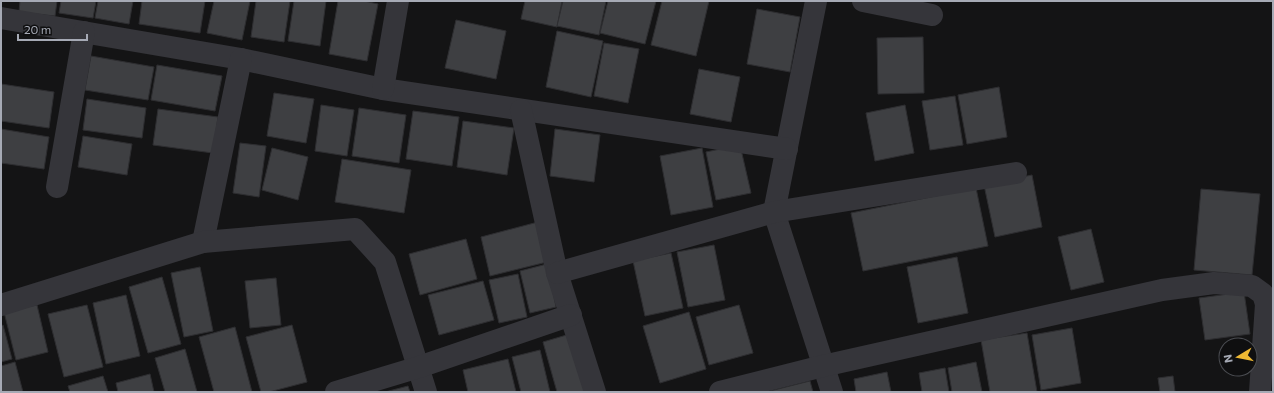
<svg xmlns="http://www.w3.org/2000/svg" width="1274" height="393" font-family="Commissioner,sans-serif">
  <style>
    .building { fill: #3e3f42; stroke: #2e2e31 }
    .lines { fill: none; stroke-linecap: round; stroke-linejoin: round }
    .minor { stroke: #35353a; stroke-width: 22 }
  </style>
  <rect width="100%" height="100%" fill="#141415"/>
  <g class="building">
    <polygon points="20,1 57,1 55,16 19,12"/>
    <polygon points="61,1 96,1 93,18 59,13"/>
    <polygon points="98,1 133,1 129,24 95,18"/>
    <polygon points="142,1 205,1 200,33 139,24"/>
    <polygon points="214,1 250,1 242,40 207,33"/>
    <polygon points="256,1 290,1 284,42 251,37"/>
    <polygon points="294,1 326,1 320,46 288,41"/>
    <polygon points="338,1 364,1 378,4 367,61 329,54"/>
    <polygon points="525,1 562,1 557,27 521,19"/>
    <polygon points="563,1 606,1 599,35 557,26"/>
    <polygon points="608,1 656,1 645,44 600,33"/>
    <polygon points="662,1 709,1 696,56 651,45"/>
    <polygon points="757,9 800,17 790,72 747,64"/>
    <polygon points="456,20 506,31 496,79 445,68"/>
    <polygon points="557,31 603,41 591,97 546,87"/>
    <polygon points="923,37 924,93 878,94 877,38"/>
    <polygon points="604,43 639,49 628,103 594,96"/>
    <polygon points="91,56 154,67 148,100 85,90"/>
    <polygon points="157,65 222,76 215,111 151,100"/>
    <polygon points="699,69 740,77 731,122 690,114"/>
    <polygon points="1,84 54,92 49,128 1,121"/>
    <polygon points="999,87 1007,137 967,144 958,95"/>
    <polygon points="274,93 314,99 306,143 267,136"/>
    <polygon points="955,96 963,145 930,150 922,101"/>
    <polygon points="87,99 146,108 142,138 83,130"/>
    <polygon points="321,105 354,110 347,156 315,151"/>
    <polygon points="905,105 914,153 875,161 866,113"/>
    <polygon points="359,108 406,115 399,163 352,156"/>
    <polygon points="158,109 218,117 213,153 153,145"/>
    <polygon points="413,111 459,117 452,166 406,159"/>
    <polygon points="463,121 514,128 507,175 457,167"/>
    <polygon points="1,129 49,137 44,169 1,163"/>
    <polygon points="555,129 600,135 594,182 550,176"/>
    <polygon points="83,136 132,144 127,175 78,167"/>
    <polygon points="240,143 266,146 259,197 233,193"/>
    <polygon points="740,145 751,193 716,200 706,152"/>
    <polygon points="272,148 308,157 298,200 262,190"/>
    <polygon points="702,148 713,207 671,215 660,156"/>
    <polygon points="342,159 411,170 404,213 335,202"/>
    <polygon points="1032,175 1042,227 995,237 984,185"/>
    <polygon points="976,188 988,246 863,271 851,213"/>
    <polygon points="1201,189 1260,194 1252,275 1194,270"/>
    <polygon points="538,222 547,262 490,276 481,237"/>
    <polygon points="1091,229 1104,282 1071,290 1058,237"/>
    <polygon points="466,239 477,279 420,295 409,254"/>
    <polygon points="714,245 725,300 688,307 677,252"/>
    <polygon points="671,253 683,308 645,316 633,261"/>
    <polygon points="957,257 968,313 918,323 907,267"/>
    <polygon points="547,264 556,307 530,313 520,271"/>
    <polygon points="200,267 213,331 184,337 171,273"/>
    <polygon points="518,274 527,317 499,323 489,280"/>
    <polygon points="162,277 181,344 148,353 129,287"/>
    <polygon points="276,278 281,325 250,328 245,281"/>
    <polygon points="483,281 494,320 439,335 428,295"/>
    <polygon points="1244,292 1250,334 1205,340 1199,298"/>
    <polygon points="126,295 140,356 106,364 93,303"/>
    <polygon points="37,305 48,352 16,360 4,312"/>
    <polygon points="87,305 103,367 64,377 48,314"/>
    <polygon points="739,305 753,353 709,365 696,317"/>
    <polygon points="689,312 706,369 660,383 643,326"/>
    <polygon points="3,325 12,359 1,362 1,326"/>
    <polygon points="292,325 307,382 269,392 261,392 246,337"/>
    <polygon points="235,327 252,392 214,392 199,337"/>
    <polygon points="1072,328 1081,383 1041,390 1032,335"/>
    <polygon points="1027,333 1037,392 990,392 981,340"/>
    <polygon points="570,334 585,392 557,392 543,342"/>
    <polygon points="185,349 197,392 165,392 155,358"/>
    <polygon points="540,350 550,392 521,392 512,357"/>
    <polygon points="508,359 516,392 468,392 463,370"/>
    <polygon points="15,362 23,392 1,392 1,366"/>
    <polygon points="976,362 982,392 952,392 948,368"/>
    <polygon points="945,368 949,392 922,392 919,373"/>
    <polygon points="887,372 891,392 856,392 854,379"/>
    <polygon points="150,374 154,392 118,392 116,383"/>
    <polygon points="103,376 108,392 70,392 68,386"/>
    <polygon points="1173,376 1175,392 1160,392 1158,378"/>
    <polygon points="810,381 813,392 766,392"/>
    <polygon points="408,386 410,392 385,392"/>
  </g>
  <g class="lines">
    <g class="minor">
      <polyline points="816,1 774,212 832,392"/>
      <polyline points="863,1 932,15"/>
      <polyline points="1,18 241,59 383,89 787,149"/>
      <polyline points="383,89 398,1"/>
      <polyline points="521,110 557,273 595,392"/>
      <polyline points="57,187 84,32"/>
      <polyline points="203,242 241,59"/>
      <polyline points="557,273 774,212 1016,173"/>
      <polyline points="1,305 203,242 355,229 385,262 426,392"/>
      <polyline points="336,392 419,367 571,315"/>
      <polyline points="720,392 823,366 1162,290 1214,283 1252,286 1263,294 1266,304 1260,392"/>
    </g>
  </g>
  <rect width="1274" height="393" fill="none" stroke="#a6aab5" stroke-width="4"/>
  <g transform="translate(1238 357) rotate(260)"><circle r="19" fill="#0f0f10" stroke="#4b4d52"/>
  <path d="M0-3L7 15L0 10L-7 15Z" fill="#eeb833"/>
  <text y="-6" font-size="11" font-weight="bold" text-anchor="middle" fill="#a6aab5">N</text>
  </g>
  <path d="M18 34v6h69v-6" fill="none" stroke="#a6aab5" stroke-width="2"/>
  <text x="24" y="34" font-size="12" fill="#a6aab5" stroke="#0f0f10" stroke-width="3" paint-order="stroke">20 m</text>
</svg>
